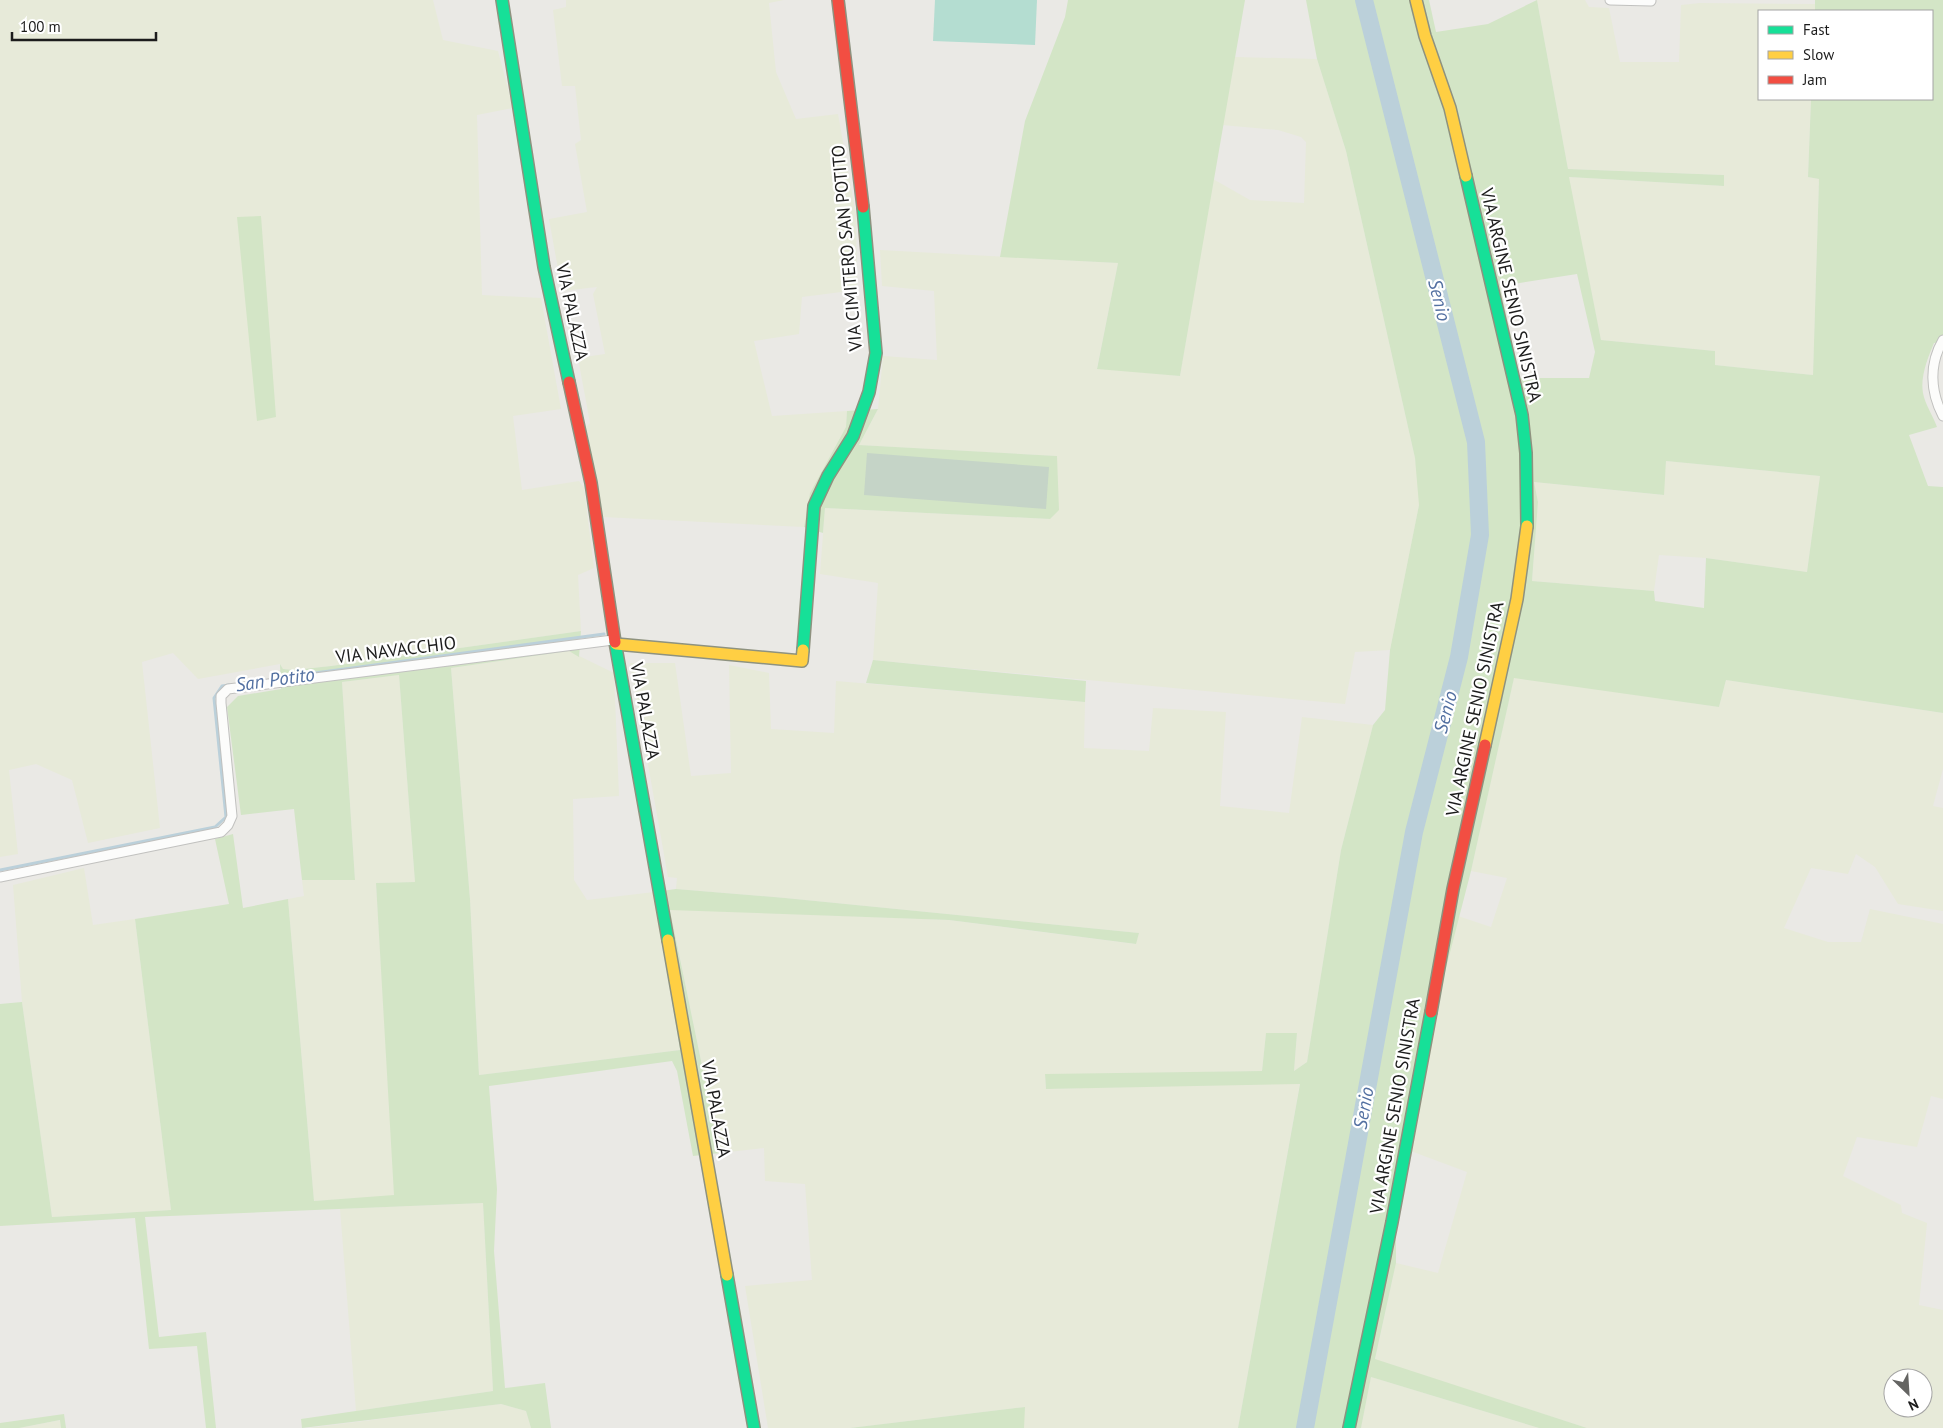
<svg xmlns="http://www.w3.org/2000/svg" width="1943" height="1428" font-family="'PT Sans',sans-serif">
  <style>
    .farmland { fill: #e7ead9; fill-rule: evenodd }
    .grass { fill: #d3e5c6; fill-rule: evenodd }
    .cemetery { fill: #c5d4c7 }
    .pitch { fill: #b4ddd1 }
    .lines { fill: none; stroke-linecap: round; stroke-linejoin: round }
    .stream { stroke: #bbd0da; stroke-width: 3 }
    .river { stroke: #bbd0da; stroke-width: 18 }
    .street-casing { stroke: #c1c1bf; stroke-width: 11 }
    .fast-casing { stroke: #8e927f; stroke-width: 14 }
    .slow-casing { stroke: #8e927f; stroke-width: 14 }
    .jam-casing { stroke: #8e927f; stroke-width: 14 }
    .street { stroke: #fcfcfb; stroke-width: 9 }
    .fast { stroke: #16e098; stroke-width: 11 }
    .slow { stroke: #ffcf43; stroke-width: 11 }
    .jam { stroke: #f24e42; stroke-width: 11 }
    .labels { text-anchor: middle; stroke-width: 4.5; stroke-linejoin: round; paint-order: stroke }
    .street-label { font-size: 18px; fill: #1c1c1c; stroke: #fff }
    .water-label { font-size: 19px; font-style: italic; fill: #5370a1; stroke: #fff }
  </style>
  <rect width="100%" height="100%" fill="#eae9e5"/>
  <g class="farmland">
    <polygon points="0,0 433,0 443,40 498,51 513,108 477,115 482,295 541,298 561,409 513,416 522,490 579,481 584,488 594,568 578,575 581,631 331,666 294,670 283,669 280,664 198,679 173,653 142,662 160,828 88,843 72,780 36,764 9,770 18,854 0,857"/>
    <polygon points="566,0 784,0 769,3 776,72 796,119 838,114 856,215 857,290 802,297 799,334 754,341 772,416 847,411 846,427 810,493 804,527 603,517 586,427 590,423 578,358 605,354 593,294 597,287 562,291 549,219 587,212 575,144 581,140 575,86 562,86 553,10 566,7"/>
    <polygon points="1537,0 1585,0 1589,7 1609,8 1620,62 1679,62 1681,5 1700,3 1815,4 1815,11 1759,11 1759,99 1811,99 1808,177 1819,179 1813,375 1715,365 1715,351 1601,340 1568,177 1724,186 1724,175 1568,169"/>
    <polygon points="1235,57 1317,59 1346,151 1415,458 1419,487 1419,505 1390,650 1355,652 1345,704 873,660 878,583 820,574 825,508 1050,519 1056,456 859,445 878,409 883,356 937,360 934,291 882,286 880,250 1118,263 1097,368 1180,376 1213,179 1250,200 1304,203 1306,142 1301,137 1278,130 1222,125"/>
    <polygon points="1666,461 1820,476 1807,572 1706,558 1659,555 1654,591 1532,581 1538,502 1534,482 1663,495"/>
    <polygon points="569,651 614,673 619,796 573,799 574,880 587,900 654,892 680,1050 479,1075 470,899 451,668"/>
    <polygon points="630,663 675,663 691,776 731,773 729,665 769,673 771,729 834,733 836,681 1085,702 1084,748 1149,751 1153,708 1226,712 1220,806 1289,813 1302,717 1373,725 1341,850 1307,1062 1294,1071 1297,1033 1266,1033 1262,1071 1045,1075 1046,1089 1300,1083 1238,1428 1024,1428 1024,1407 850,1428 768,1428 745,1286 812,1280 805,1184 765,1181 764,1148 720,1153 670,909 949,920 1135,944 1139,933 785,898 676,889 677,878 668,877"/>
    <polygon points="399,675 415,882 376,883 395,1196 314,1201 288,899 304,896 302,880 355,879 342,682"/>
    <path d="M1514 677 1719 707 1726 680 1943 713V769L1933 806 1943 808V911L1898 904 1875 867 1856 854 1848 874 1811 868 1784 928 1828 942H1861L1870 909 1943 924V1099L1931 1096 1917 1147 1857 1137 1843 1176 1901 1205 1902 1213 1927 1223 1919 1305 1943 1310V1428H1587L1375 1360 1396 1263 1438 1273 1467 1172 1400 1147 1458 916 1491 927 1507 878 1471 871ZM1893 1378H1923V1408H1893Z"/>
    <polygon points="84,868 93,925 135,919 171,1210 52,1217 22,1002 13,885"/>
    <polygon points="483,1203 493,1391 356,1411 340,1209"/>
    <polygon points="1371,1377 1539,1428 1361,1428"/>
    <polygon points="501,1404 526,1411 531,1428 308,1428"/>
    <polygon points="61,1420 61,1428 19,1428"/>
  </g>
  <g class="grass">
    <polygon points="1068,0 1245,0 1180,376 1097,369 1118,263 1000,257 1025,121 1065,17"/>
    <path d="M1306 0H1429L1436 32 1488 24 1537 0 1568 169 1724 175V186L1569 177 1601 340 1715 351V365L1813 375 1819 179 1808 177 1811 99H1932V11H1815V0H1943V342L1934 343C1928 357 1920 377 1923 393 1925 404 1933 416 1937 427L1909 435 1928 486 1943 487V713L1726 680 1719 707 1514 678 1471 871 1400 1147 1396 1225V1263L1375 1359 1587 1428H1539L1371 1377 1361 1428H1238L1300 1084 1046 1089 1045 1074 1262 1071 1266 1033H1297L1294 1071 1307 1062 1341 850 1373 725 1385 710 1390 650 1419 505 1415 458 1346 151 1317 59ZM1577 274 1595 352 1589 378H1520L1500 286ZM1666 461 1820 476 1807 572 1706 558 1704 608 1655 601 1654 591 1532 581 1538 502 1534 482 1664 495Z"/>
    <polygon points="261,216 276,417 257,421 237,217"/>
    <polygon points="878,409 859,445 1057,456 1059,510 1050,519 825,508 823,533 804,527 810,493 846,427 847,411"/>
    <polygon points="581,631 579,657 569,651 451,668 470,899 479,1075 680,1050 654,892 676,889 785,898 1139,933 1136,944 949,920 670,910 720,1153 693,1156 677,1071 672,1061 489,1086 497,1189 494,1251 505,1388 545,1383 551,1428 531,1428 526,1411 501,1404 302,1428 301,1419 493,1391 483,1203 145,1217 159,1337 206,1332 216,1428 206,1428 197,1346 149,1349 135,1218 0,1226 0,1004 22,1002 52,1217 171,1210 135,919 229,904 215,839 233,834 243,908 288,899 314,1201 394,1195 376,883 415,882 399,675 342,682 355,880 302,880 294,809 241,815 227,707 238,696 281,689 280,664 283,669 294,670 331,666"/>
    <polygon points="873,660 1086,681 1085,702 866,683"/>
    <polygon points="1025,1407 1024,1428 850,1428"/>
    <polygon points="64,1414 66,1428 61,1428 60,1420 19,1428 0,1428 0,1423"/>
  </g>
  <polygon class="cemetery" points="867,453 1049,467 1046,509 864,495"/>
  <polygon class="pitch" points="935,0 1037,0 1035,45 933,41"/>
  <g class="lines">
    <g class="stream">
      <polyline points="300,675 604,634"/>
      <polyline points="0,870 215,827 226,817 214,698 222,686 229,685"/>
    </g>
    <polyline class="river" points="1305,1428 1414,832 1459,657 1480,535 1476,442 1364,0"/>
    <defs>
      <g id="street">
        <polyline points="1610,0 1651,1"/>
        <path d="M1943 340C1929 364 1930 391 1943 416"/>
        <polyline points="0,877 221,832 228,825 232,816 221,703 221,696 228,689 613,640"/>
      </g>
      <g id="fast">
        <polyline points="502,0 544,267 569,382"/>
        <polyline points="1466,176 1522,415 1526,453 1527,526"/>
        <polyline points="615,642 668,940"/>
        <polyline points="803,650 814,506 828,476 853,436 869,392 876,353 863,207"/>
        <polyline points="727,1275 754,1428"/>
        <polyline points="1349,1428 1392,1222 1431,1012"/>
      </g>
      <g id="slow">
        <polyline points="1416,0 1425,36 1450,108 1466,176"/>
        <polyline points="616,644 802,661 803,650"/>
        <polyline points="1485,745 1517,599 1527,526"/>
        <polyline points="668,940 727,1275"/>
      </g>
      <g id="jam">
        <polyline points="838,0 863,207"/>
        <polyline points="569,382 591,483 615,642"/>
        <polyline points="1431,1012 1453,889 1485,745"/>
      </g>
    </defs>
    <use href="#street" class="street-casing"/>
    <use href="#fast" class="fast-casing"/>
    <use href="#slow" class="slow-casing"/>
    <use href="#jam" class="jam-casing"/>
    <use href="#street" class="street"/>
    <use href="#fast" class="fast"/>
    <use href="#slow" class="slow"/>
    <use href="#jam" class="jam"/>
  </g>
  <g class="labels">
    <g class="street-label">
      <text transform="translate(847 248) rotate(-95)" y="6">VIA CIMITERO SAN POTITO</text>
      <text transform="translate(1511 295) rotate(77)" y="6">VIA ARGINE SENIO SINISTRA</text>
      <text transform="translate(572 312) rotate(78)" y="6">VIA PALAZZA</text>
      <text transform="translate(396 650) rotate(-7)" y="6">VIA NAVACCHIO</text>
      <text transform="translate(1475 709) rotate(-78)" y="6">VIA ARGINE SENIO SINISTRA</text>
      <text transform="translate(645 711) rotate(80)" y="6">VIA PALAZZA</text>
      <text transform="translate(1395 1106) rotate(-80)" y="6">VIA ARGINE SENIO SINISTRA</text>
      <text transform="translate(716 1109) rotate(80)" y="6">VIA PALAZZA</text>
    </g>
    <g class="water-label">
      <text transform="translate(1440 300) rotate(76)" y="7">Senio</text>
      <text transform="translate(275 679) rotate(-8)" y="7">San Potito</text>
      <text transform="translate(1445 712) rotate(-75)" y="7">Senio</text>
      <text transform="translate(1363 1108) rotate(-80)" y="7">Senio</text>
    </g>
  </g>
  <rect x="1758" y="10" width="175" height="90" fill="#ffffff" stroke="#a4a4a4"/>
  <rect x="1768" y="26" width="25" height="8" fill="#16e098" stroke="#a4a4a4"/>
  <text x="1803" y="35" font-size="15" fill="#1c1c1c">Fast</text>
  <rect x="1768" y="51" width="25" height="8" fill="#ffcf43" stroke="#a4a4a4"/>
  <text x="1803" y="60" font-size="15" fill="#1c1c1c">Slow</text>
  <rect x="1768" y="76" width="25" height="8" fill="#f24e42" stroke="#a4a4a4"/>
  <text x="1803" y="85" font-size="15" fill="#1c1c1c">Jam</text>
  <g transform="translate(1908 1393) rotate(155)"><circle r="24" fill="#ffffff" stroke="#a4a4a4"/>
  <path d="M0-4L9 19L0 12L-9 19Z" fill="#646462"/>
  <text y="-8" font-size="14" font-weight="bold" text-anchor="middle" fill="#1c1c1c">N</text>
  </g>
  <path d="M12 32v8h144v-8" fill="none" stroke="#1c1c1c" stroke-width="2.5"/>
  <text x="20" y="32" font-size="15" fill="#1c1c1c" stroke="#ffffff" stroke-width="4" paint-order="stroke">100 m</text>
</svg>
